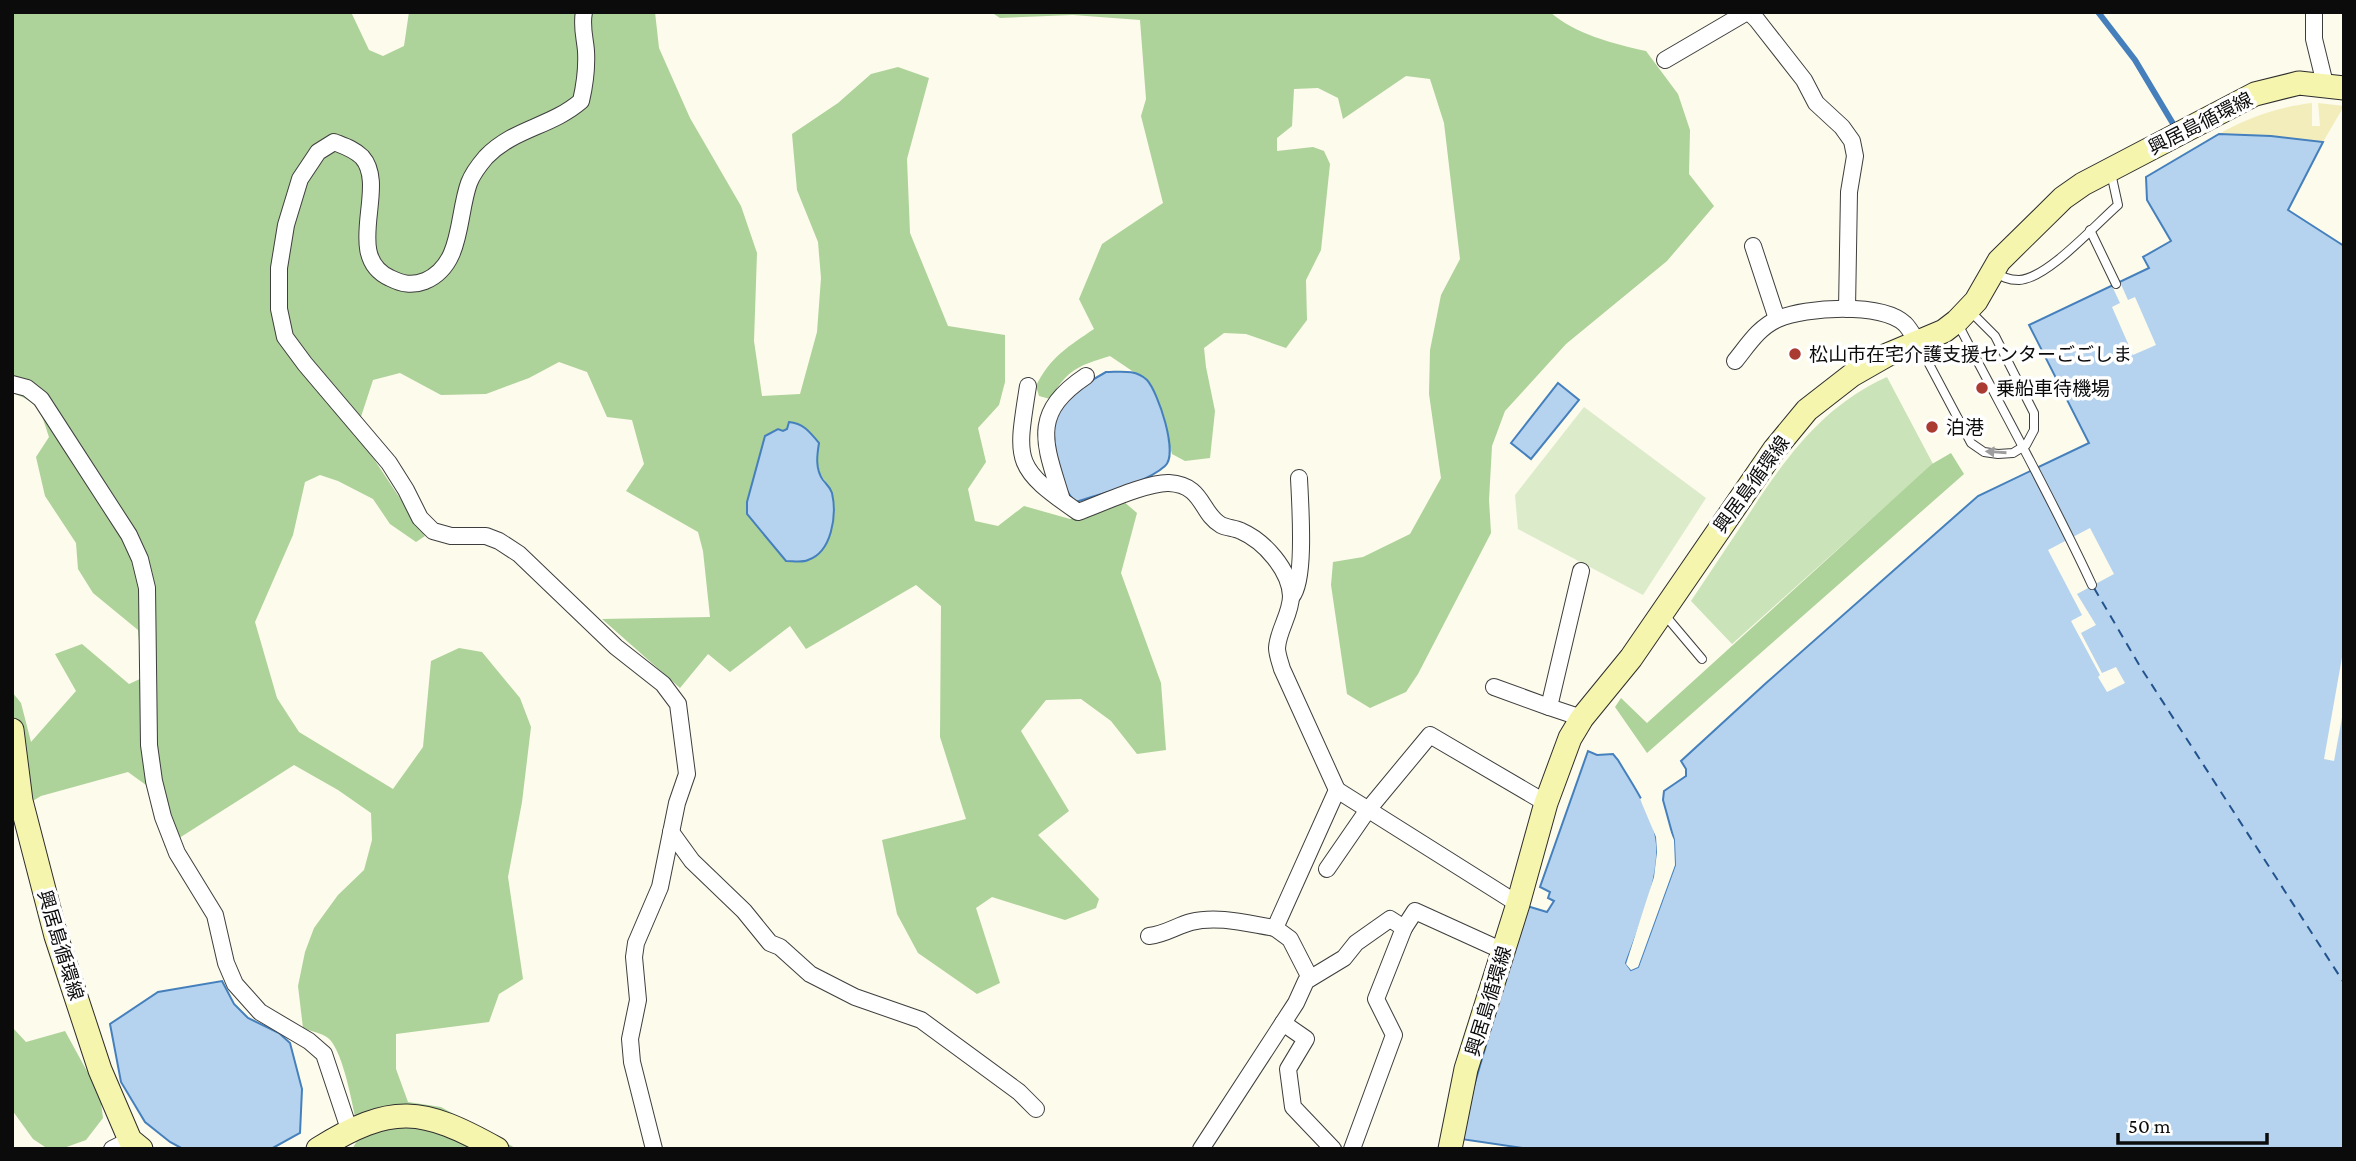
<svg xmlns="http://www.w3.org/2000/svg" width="2356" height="1161" font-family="'Crimson Pro','Noto Sans JP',serif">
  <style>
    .green { fill: #cae3b9 }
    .forest { fill: #add29a; fill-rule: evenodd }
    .sand { fill: #f3edbc }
    .pitch { fill: #dcebca }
    .water { fill: #b5d3ee; stroke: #4580bd; stroke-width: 2 }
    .pier { fill: #fdfbeb }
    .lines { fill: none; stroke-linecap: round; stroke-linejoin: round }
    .stream { stroke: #4580bd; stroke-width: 6 }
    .ferry { stroke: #23538d; stroke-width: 2; stroke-dasharray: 9 7; stroke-linecap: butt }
    .lane-casing { stroke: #3e3e3e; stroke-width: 10 }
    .street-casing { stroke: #3e3e3e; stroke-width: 18 }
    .secondary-casing { stroke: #2d2d2d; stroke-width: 25 }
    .lane { stroke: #fff; stroke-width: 8 }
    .street { stroke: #fff; stroke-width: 16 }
    .secondary { stroke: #f6f5ad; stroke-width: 23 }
    .oneway { fill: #9d9d9d }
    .poi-dot { fill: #aa3b33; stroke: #fff; stroke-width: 2.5 }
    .labels { text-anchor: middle; stroke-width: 7; stroke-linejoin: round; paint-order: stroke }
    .street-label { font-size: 19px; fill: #0b0b0b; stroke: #fff }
    .poi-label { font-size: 19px; fill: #0b0b0b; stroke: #fff; text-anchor: start }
  </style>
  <rect width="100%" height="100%" fill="#fdfbeb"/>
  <path class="green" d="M1887 377 1933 464 1732 644 1691 601C1711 571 1731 541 1751 511 1787 456 1824 405 1887 377Z"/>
  <g class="forest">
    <path d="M12 12H351L369 50 383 56 404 46 409 12H655L659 48 690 118 741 206 757 253 754 341 762 396 800 394 817 332 821 278 818 242 797 190 792 134 838 103 871 74 898 67 929 78 907 159 910 233 948 326 1005 335V382L999 405 978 428 986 462 968 489 975 521 998 526 1024 506 1070 519 1123 501 1137 513 1121 573 1161 683 1166 750 1137 754 1111 721 1081 699 1046 700 1021 731 1069 811 1038 835 1099 899 1096 908 1065 920 992 897 976 908 1000 983 977 994 918 953 897 914 882 840 966 819 940 737 941 606 916 585 806 649 790 626 730 672 708 654 680 688 602 619 710 617 703 551 698 532 626 491 644 464 632 420 607 417 587 372 559 362 529 378 486 394 441 395 400 373 373 380 356 432 425 536 416 542 390 524 373 499 338 481 320 475 305 482 293 535 255 622 277 698 299 732 393 789 423 747 431 661 459 648 482 652 520 698 531 727 522 802 508 877 523 979 499 994 489 1022 396 1034V1069L408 1102 441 1107 517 1149H352L359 1138C355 1117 344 1050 328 1038 322 1033 310 1031 303 1028L298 986 305 952 314 928 338 895 364 870 372 840 371 813 338 790 294 765 165 847 146 785 128 772 41 796 12 813V692L21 703 31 742 76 691 55 654 82 644 129 684 142 678 138 630 93 593 78 569 76 543 45 496 36 457 49 437C41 412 39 402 12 393ZM778 429 783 431 787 429 808 430 819 442C816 459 816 473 829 485L765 436Z"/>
    <path d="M991 12H1550C1575 34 1614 44 1646 51L1678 94 1690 130 1689 174 1714 206 1667 261 1566 344 1505 411 1492 446 1489 500 1491 533 1418 674 1406 692 1370 708 1347 694 1331 585 1333 562 1363 557 1410 534 1441 478 1429 394 1430 350 1441 295 1460 259 1444 123 1430 79 1406 76 1343 119 1338 98 1318 88 1294 89 1292 126 1277 138V151L1313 147 1324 151 1330 164 1321 250 1306 280 1307 320 1286 348 1246 334 1224 333 1204 348 1206 367 1215 411 1210 458 1185 461 1172 454 1157 397 1147 381 1110 356C1078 366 1068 369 1050 399L1039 396 1036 386C1050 357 1069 346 1094 329L1079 299 1102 244 1163 203 1141 116 1146 99 1140 20 1073 15 1000 18Z"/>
    <polygon points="1951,453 1964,474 1647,753 1615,707 1621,698 1647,723 1932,464"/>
    <polygon points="12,1027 26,1042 65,1031 100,1095 103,1118 86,1140 61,1149 48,1149 33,1139 12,1110"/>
  </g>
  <path class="sand" d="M2312 103V126H2320L2318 103 2344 106 2323 142 2271 136 2219 134C2249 117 2278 107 2312 103Z"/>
  <polygon class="pitch" points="1584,407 1706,498 1643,595 1518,529 1515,495"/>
  <g class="water">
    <path d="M2219 134 2271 136 2323 142 2288 210 2344 246V1149H1530L1461 1139 1474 1086 1527 906 1547 912 1554 901 1548 898 1550 892 1540 887 1588 751 1597 755 1613 754 1618 760C1632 784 1651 810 1656 837 1663 874 1638 929 1626 963L1631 970 1638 967 1675 865 1674 840 1663 800 1664 791 1686 776V769L1681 761 1765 684 1978 496 2089 443 2029 325 2149 268 2143 257 2171 241 2147 200 2146 177Z"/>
    <path d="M1106 372C1121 372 1135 369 1147 380 1158 392 1179 454 1165 466 1145 484 1102 493 1076 502 1065 492 1063 482 1059 468 1056 459 1050 446 1050 436 1052 406 1082 385 1106 372Z"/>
    <polygon points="1558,383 1579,400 1531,459 1511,443"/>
    <path d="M789 422C803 423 810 432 819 443 817 455 815 469 823 480 827 485 830 487 832 493 837 515 832 552 808 560 802 563 793 561 786 561L747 514V502L765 436 778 429 783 431 787 429Z"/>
    <polygon points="222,981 234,1004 248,1018 279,1033 290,1043 302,1089 300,1133 271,1149 183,1149 170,1142 145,1122 121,1082 110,1024 158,992"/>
  </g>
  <g class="pier">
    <polygon points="2120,282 2128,300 2135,297 2156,345 2133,355 2112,307 2120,303 2112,286"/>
    <polygon points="2090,528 2114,574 2077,594 2096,625 2081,633 2102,673 2116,667 2125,683 2107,692 2098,677 2100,675 2071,621 2082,615 2048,550"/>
    <polygon points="2344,646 2344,707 2334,761 2324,759"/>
    <polygon points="1643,797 1660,836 1660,852 1657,878 1630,963 1632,966 1635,964 1671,864 1671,840 1664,817 1674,840 1675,865 1638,967 1631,970 1626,964 1654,877 1657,852 1656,837 1640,799"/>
  </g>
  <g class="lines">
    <polyline class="stream" points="2098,12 2135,60 2175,127"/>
    <polyline class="ferry" points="2094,588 2141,668 2344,983"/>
    <defs>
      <g id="lane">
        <polyline points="2090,230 2116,284"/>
        <path d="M1994 271C2002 277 2008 280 2019 280 2047 279 2096 224 2118 205L2111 173"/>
        <path d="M1958 324C2003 411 2051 496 2092 585"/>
        <polyline points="1919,345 1971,443 1984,452 1998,454 2013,453 2026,445 2034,430 2034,413 1995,336 1970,311"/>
        <polyline points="1664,614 1702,659"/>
      </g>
      <g id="street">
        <path d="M584 12C581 26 585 38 586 51 587 69 585 84 581 101 551 127 514 128 486 157 480 164 472 175 469 183 457 216 463 265 425 281 412 286 402 284 390 278 342 256 389 187 362 157 354 149 344 146 334 142L318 152 300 179 286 225 279 268V309L285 337 305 364 389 463 406 490 420 518 433 531 451 536H486L499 541 519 554 616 647 663 684 678 704 687 774 677 803 660 887 636 943 634 957 638 1000 630 1039 632 1062 654 1149"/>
        <polyline points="1749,12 1757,20 1804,80 1816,103 1842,127 1852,141 1855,156 1849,192 1847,309"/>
        <polyline points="2314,12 2314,39 2325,84"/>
        <polyline points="1665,60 1747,12"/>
        <polyline points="1753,246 1777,319"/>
        <path d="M1735 361C1748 345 1759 327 1778 319 1805 307 1882 302 1905 324 1910 329 1914 337 1918 343"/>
        <polyline points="12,384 27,388 41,399 129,535 140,559 147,588 149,745 154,781 163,817 177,853 215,915 226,963 235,984 260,1012 309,1041 324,1054 349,1129"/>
        <path d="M1028 386C1016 462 1013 467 1078 512 1100 504 1148 482 1169 483 1204 485 1200 513 1221 525 1227 528 1235 528 1241 531 1264 541 1290 570 1291 596 1291 614 1278 630 1277 648 1277 654 1280 662 1282 669L1337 790"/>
        <path d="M1062 500C1045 444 1029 414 1086 376"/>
        <polyline points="1581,571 1549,707 1582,718"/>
        <path d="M1292 596C1306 580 1300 502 1299 478"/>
        <polyline points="1494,687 1549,707"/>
        <polyline points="671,832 692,861 744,911 770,943 780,947 810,974 855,997 921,1020 1019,1092 1036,1109"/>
        <polyline points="1327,869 1367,811 1430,735 1546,803"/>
        <path d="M1149 936C1166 934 1176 926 1191 922 1218 915 1249 924 1275 928"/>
        <polyline points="1310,978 1290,939 1275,928 1337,790 1518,904"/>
        <polyline points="1283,1023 1306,1039 1288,1069 1293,1107 1333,1149"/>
        <polyline points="112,1149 130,1140"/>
        <polyline points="1201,1149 1296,1003 1306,981 1344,958 1356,943 1390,919 1404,928 1415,911 1503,951"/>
        <polyline points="1352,1149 1394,1035 1376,999 1404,928"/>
      </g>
      <g id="secondary">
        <polyline points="12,730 21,801 56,936 100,1070 130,1140 141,1149"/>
        <path d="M318 1149C392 1103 422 1107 497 1149"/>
        <polyline points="1450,1149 1466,1069 1518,904 1546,803 1570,738 1582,718 1631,658 1774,450 1807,410 1852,375 1887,355 1944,331 1957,321 1976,301 1999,261 2063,198 2083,184 2255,94 2299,83 2344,88"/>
      </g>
    </defs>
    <use href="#lane" class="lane-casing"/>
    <use href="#street" class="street-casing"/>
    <use href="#secondary" class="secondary-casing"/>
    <use href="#lane" class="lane"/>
    <use href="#street" class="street"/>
    <use href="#secondary" class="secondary"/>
  </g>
  <defs><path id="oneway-solid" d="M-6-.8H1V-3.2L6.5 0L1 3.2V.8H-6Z" transform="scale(1.75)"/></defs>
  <use class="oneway" href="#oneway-solid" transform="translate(1996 452) rotate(-176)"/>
  <g class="poi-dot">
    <circle cx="1795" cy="354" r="7"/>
    <circle cx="1982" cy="388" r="7"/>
    <circle cx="1932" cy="427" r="7"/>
  </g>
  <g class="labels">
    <g class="street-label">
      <text transform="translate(2200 123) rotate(-27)" y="7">興居島循環線</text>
      <text transform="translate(1751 484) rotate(-54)" y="7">興居島循環線</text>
      <text transform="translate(61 945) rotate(73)" y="7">興居島循環線</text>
      <text transform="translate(1488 1001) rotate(-73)" y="7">興居島循環線</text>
    </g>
    <g class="poi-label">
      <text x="1809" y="361">松山市在宅介護支援センターごごしま</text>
      <text x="1996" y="395">乗船車待機場</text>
      <text x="1946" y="434">泊港</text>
    </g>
  </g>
  <rect width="2356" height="1161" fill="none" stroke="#0b0b0b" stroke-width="28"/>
  <path d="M2118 1133v10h149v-10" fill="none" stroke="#0b0b0b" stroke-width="3.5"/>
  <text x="2128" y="1133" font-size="21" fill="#0b0b0b" stroke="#ffffff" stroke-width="5" paint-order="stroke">50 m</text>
</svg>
